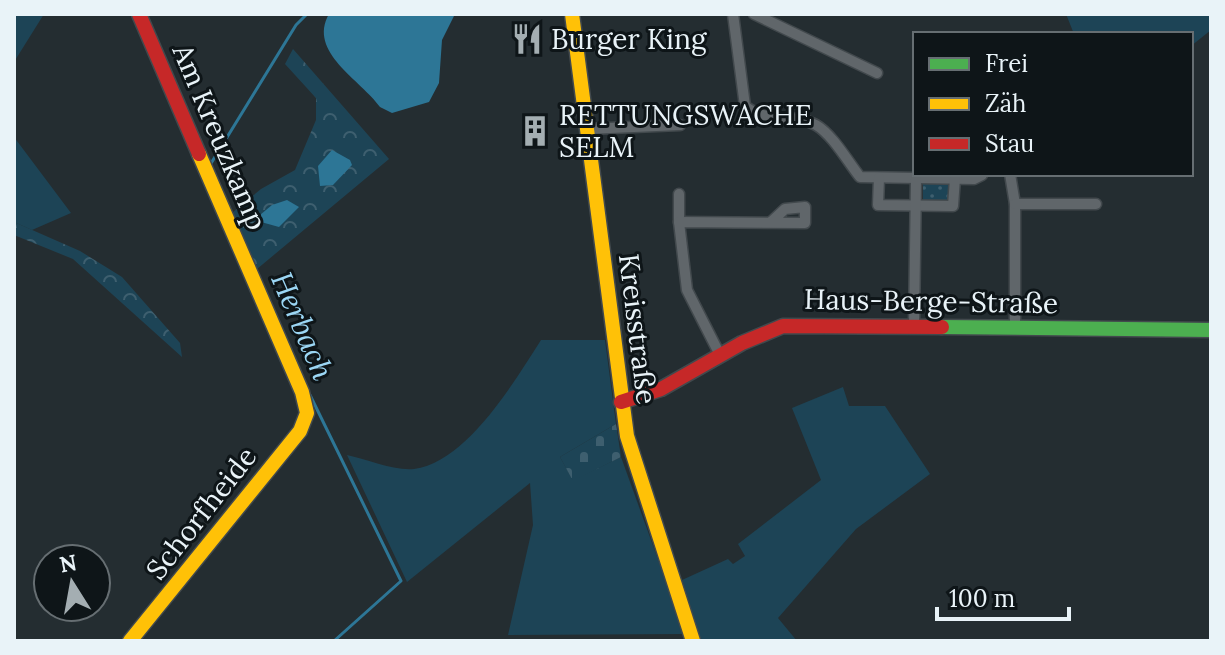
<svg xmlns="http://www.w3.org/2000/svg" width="1225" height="655" font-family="Lora,serif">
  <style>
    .green { fill: #1d4456 }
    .forest { fill: url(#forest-crowns) }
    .cemetery { fill: url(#cemetery-stones) }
    .park { fill: url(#park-dots) }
    .water { fill: #2d7696 }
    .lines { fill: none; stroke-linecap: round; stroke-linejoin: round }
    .stream { stroke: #2d7696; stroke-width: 3 }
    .street-casing { stroke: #42494d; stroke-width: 13 }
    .fast-casing { stroke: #42494d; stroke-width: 17 }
    .slow-casing { stroke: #42494d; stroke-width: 17 }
    .jam-casing { stroke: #42494d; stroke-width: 17 }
    .street { stroke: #60666a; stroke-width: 10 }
    .fast { stroke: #4caf50; stroke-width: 14 }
    .slow { stroke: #ffc107; stroke-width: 14 }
    .jam { stroke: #c62828; stroke-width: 14 }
    .labels { text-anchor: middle; stroke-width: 6; stroke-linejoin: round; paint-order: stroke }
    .poi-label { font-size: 28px; fill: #e9f3f8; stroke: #0e1518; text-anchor: start }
    .street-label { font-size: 28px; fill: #e9f3f8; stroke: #0e1518 }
    .water-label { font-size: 30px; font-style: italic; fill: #9bd6f4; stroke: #0e1518 }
  </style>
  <defs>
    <pattern id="forest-crowns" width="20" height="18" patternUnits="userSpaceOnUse" patternTransform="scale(2)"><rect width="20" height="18" fill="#1d4456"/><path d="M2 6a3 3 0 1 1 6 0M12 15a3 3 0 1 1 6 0" fill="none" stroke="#3e5f6f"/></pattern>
    <pattern id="cemetery-stones" width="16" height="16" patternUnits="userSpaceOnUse" patternTransform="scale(2)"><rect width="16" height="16" fill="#1d4456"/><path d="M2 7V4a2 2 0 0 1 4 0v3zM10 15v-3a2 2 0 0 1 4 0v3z" fill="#3e5f6f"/></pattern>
    <pattern id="park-dots" width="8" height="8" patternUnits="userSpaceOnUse" patternTransform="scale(2)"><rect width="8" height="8" fill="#1d4456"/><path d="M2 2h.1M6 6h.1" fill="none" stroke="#3e5f6f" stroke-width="1.8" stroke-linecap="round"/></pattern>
  </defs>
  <rect width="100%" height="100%" fill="#242d31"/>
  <g class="green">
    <polygon points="14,14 44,14 14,62"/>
    <polygon points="1066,14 1211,14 1211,30 1191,46 1191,34 1074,34"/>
    <polygon points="14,137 71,213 32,230 14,222"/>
    <path d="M541 340H605L616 424 560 457 573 480 621 457 685 634 508 635 533 525 530 483 407 582 347 455C366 459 394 471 414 469 467 462 514 382 541 340Z"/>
    <polygon points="843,387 849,406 885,406 930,474 856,529 778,618 797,641 701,641 682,580 728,559 733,564 745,556 738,544 821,480 792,408"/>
  </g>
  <g class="forest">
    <polygon points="293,49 389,159 257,269 232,213 261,189 295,170 316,120 316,98 285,64"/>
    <polygon points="14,222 80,251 122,277 180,343 182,357 73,259 14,235"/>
  </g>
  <polygon class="cemetery" points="616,424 621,457 573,481 560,457"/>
  <polygon class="park" points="923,182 949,183 949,201 923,202"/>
  <g class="water">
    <path d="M329 14H455L442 40 439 83 429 102 392 113 380 107C361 80 307 52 329 14Z"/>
    <polygon points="332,150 350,160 352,165 333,185 320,186 318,166"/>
    <polygon points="287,200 299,207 279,227 261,222 260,215 272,205"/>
  </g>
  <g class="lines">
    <g class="stream">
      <polyline points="210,165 296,25 307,14"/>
      <polyline points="310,395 401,581 334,641"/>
    </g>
    <defs>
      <g id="street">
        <path d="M733 14 745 106C766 124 793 112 816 125 833 135 848 162 860 177L974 179 982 175"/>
        <polyline points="754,14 877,73"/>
        <polyline points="587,129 680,125"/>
        <polyline points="1010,174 1015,204 1015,328"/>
        <polyline points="879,178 878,205 953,206 955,178"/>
        <polyline points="1015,204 1096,204"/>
        <polyline points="679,222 679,194"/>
        <polyline points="914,325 916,179"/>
        <polyline points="719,353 687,290 679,222 805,223 805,207 785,209 770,223"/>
      </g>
      <polyline id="fast" points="942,327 1211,330"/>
      <g id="slow">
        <polyline points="572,14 627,436 693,641"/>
        <polyline points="130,641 300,431 307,413 302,392 199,154"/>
      </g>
      <g id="jam">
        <polyline points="139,14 199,154"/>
        <polyline points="621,402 661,389 742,343 783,326 942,327"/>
      </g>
    </defs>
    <use href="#street" class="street-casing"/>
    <use href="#fast" class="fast-casing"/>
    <use href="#slow" class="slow-casing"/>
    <use href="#jam" class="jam-casing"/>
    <use href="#street" class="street"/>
    <use href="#fast" class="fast"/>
    <use href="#slow" class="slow"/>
    <use href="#jam" class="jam"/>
  </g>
  <defs>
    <symbol id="restaurant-bare" viewBox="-9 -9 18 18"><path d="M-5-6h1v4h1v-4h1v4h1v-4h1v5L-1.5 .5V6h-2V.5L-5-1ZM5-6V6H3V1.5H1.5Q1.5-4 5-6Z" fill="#a4aeb2" stroke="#0e1518" stroke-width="2.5" paint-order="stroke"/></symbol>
    <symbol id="building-bare" viewBox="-9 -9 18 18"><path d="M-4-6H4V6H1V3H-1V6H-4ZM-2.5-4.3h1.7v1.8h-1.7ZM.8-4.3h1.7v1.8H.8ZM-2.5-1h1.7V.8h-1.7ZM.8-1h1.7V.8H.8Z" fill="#a4aeb2" stroke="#0e1518" stroke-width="2.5" paint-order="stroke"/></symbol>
  </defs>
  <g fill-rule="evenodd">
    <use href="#restaurant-bare" x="505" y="17" width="44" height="44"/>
    <use href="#building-bare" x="513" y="109" width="44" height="44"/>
  </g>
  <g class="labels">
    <g class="poi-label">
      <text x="551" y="49">Burger King</text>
      <text x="559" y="125">RETTUNGSWACHE<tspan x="559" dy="32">SELM</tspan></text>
    </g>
    <g class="street-label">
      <text transform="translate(220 137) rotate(67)" y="10">Am Kreuzkamp</text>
      <text transform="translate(931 301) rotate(1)" y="10">Haus-Berge-Straße</text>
      <text transform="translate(638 329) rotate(83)" y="10">Kreisstraße</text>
      <text transform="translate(201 513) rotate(-52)" y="10">Schorfheide</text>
    </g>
    <g class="water-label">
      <text transform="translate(302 326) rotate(67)" y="10">Herbach</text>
    </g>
  </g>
  <rect width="1225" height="655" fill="none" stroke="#e9f3f8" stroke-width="32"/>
  <rect x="913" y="32" width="280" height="144" fill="#0e1518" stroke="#666e72" stroke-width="2"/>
  <rect x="929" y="58" width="40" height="12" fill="#4caf50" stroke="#666e72" stroke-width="2"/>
  <text x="985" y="72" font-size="24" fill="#e9f3f8">Frei</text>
  <rect x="929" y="98" width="40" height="12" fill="#ffc107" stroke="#666e72" stroke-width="2"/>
  <text x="985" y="112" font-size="24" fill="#e9f3f8">Zäh</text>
  <rect x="929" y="138" width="40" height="12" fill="#c62828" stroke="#666e72" stroke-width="2"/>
  <text x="985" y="152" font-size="24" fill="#e9f3f8">Stau</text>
  <g transform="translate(72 583) rotate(349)"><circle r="38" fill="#0e1518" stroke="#666e72" stroke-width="2"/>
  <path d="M0-6L14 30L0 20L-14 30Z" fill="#a4aeb2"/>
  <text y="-12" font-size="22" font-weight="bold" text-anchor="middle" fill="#e9f3f8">N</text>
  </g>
  <path d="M937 607v12h132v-12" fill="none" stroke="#e9f3f8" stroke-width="4"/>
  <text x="949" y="607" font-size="24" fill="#e9f3f8" stroke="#0e1518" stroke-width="6" paint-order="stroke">100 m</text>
</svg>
